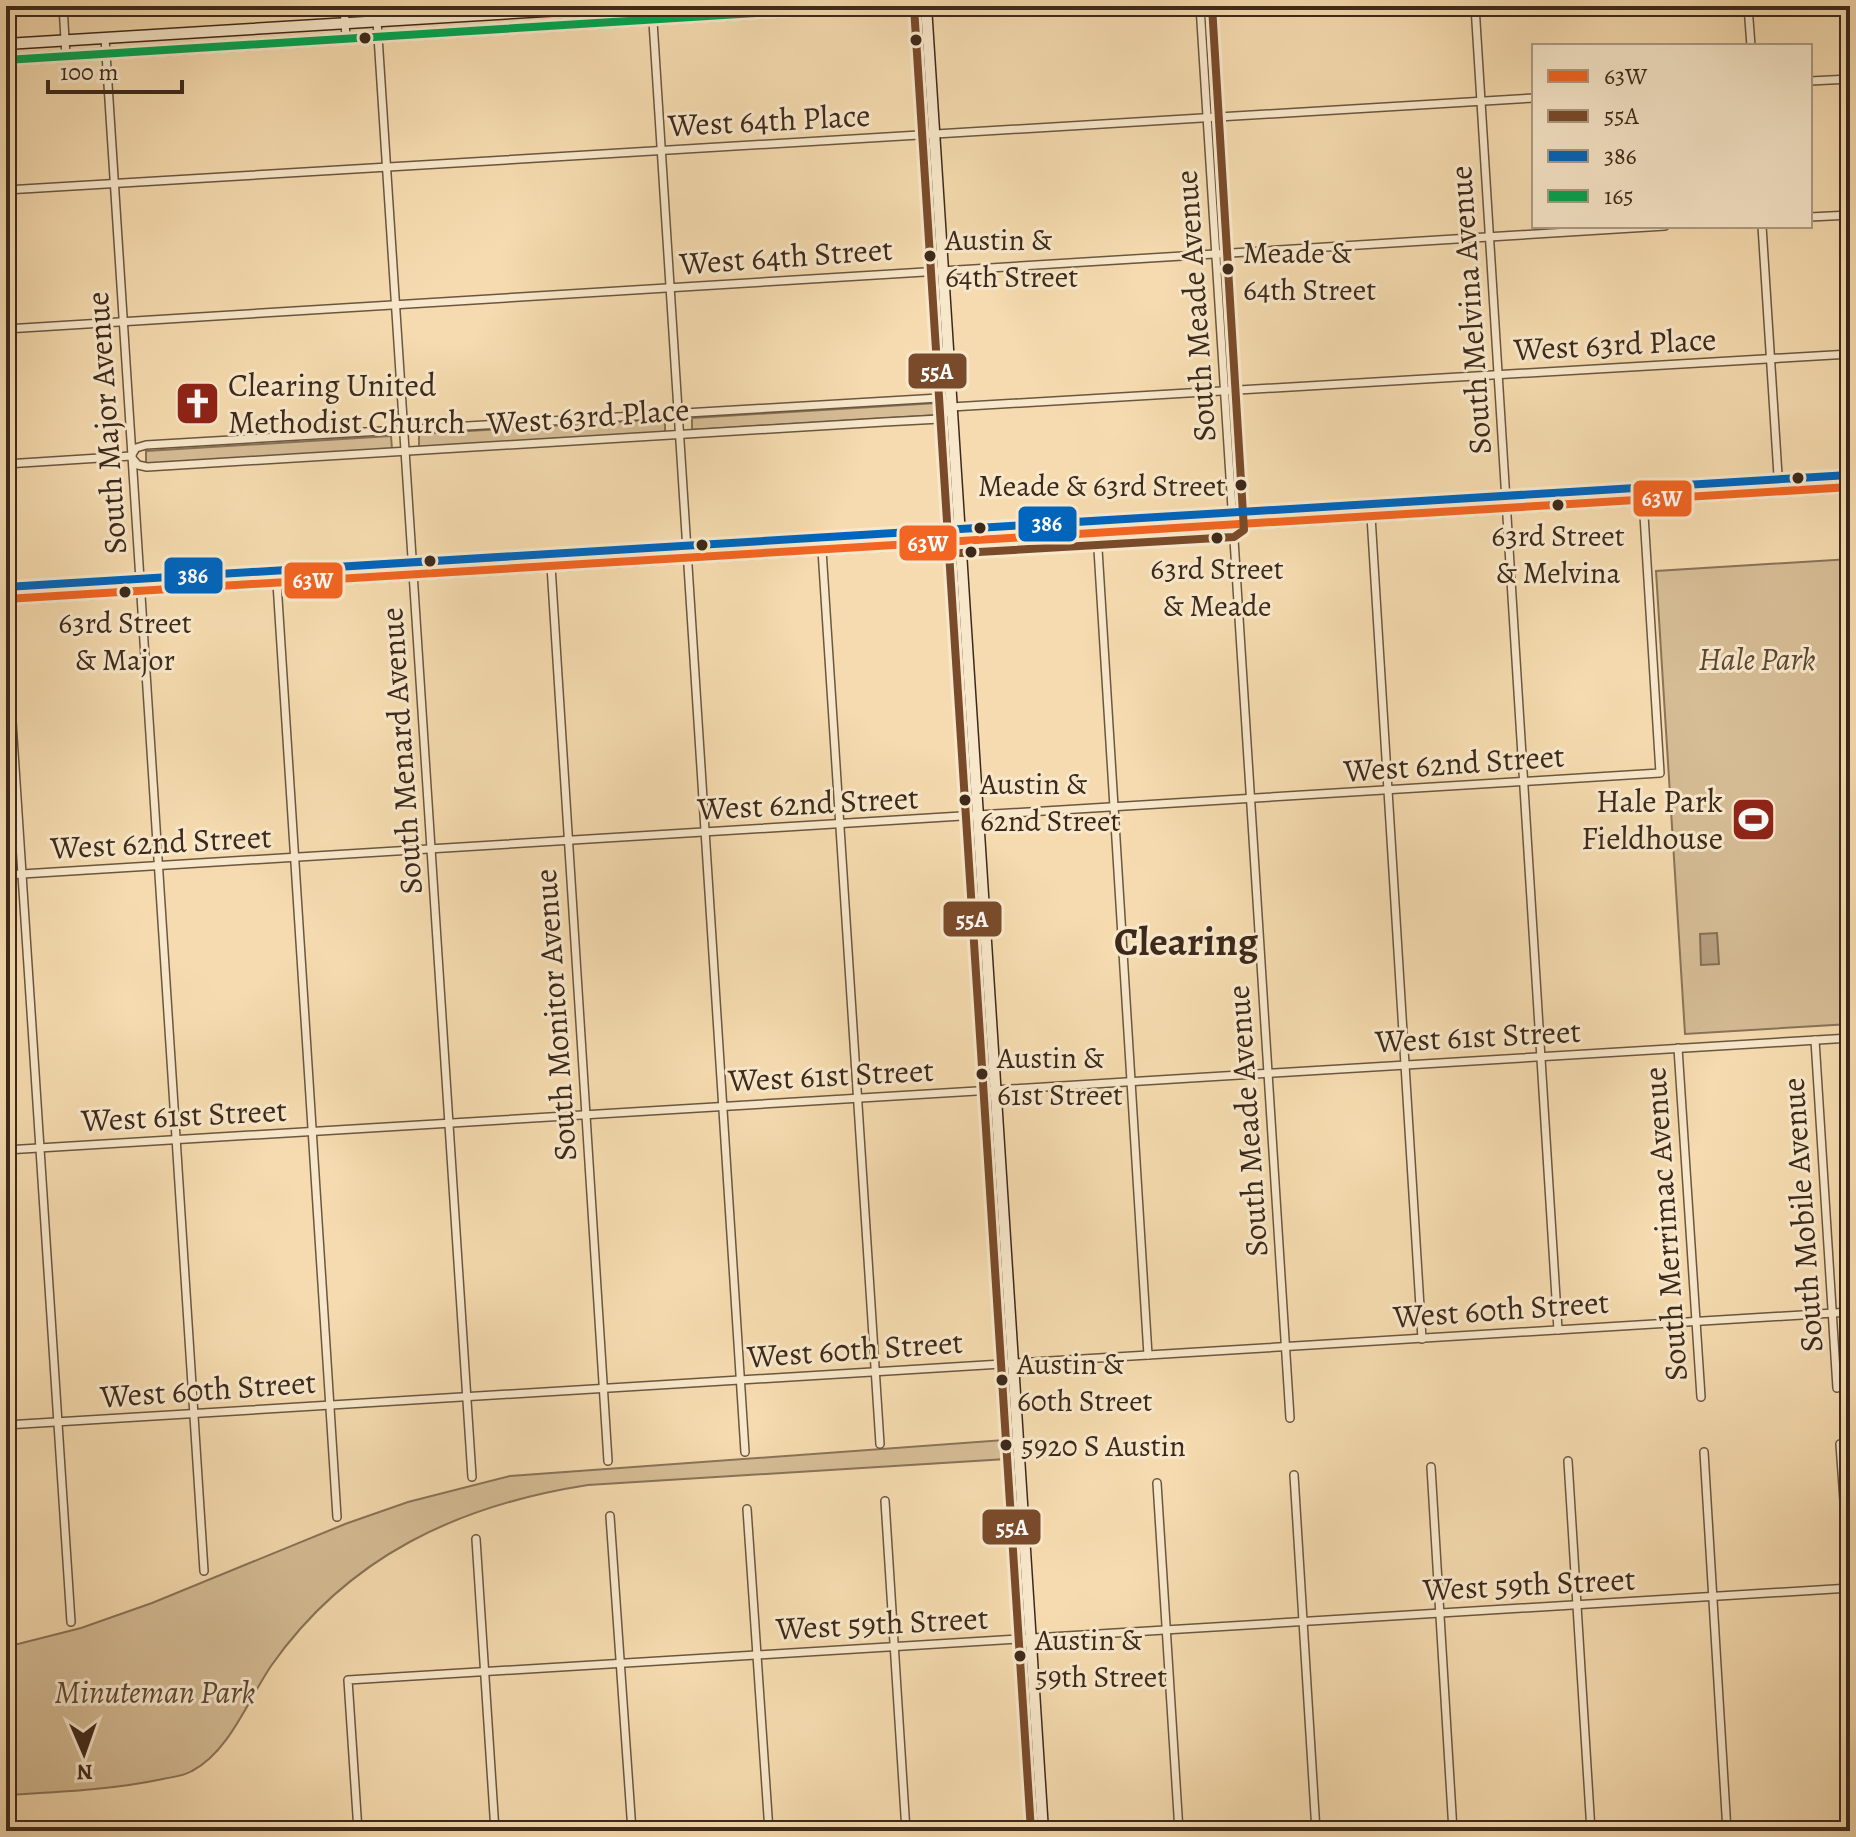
<svg xmlns="http://www.w3.org/2000/svg" width="1856" height="1837" font-family="Alegreya,serif">
  <style>
    .green { fill: #d6bd96; stroke: #8a7358; stroke-width: 2 }
    .water { fill: #b69e7d; stroke: #866f56; stroke-width: 2 }
    .lines { fill: none; stroke-linecap: round; stroke-linejoin: round }
    .street-casing { stroke: #6b5640; stroke-width: 10 }
    .secondary-casing { stroke: #3d291b; stroke-width: 13 }
    .street { stroke: #f8e8cb; stroke-width: 7 }
    .secondary { stroke: #f8e8cb; stroke-width: 10 }
    .bus-1-casing { stroke: #f8e8cb; stroke-width: 14 }
    .bus-2-casing { stroke: #f8e8cb; stroke-width: 14 }
    .bus-3-casing { stroke: #f8e8cb; stroke-width: 14 }
    .bus-4-casing { stroke: #f8e8cb; stroke-width: 14 }
    .bus-1 { stroke: #f26522; stroke-width: 8 }
    .bus-2 { stroke: #7a4b2a; stroke-width: 8 }
    .bus-3 { stroke: #0065bd; stroke-width: 8 }
    .bus-4 { stroke: #00a651; stroke-width: 8 }
    .bus-dot { fill: #3d291b; stroke: #f8e8cb; stroke-width: 3 }
    .labels { text-anchor: middle; stroke-width: 6; stroke-linejoin: round; paint-order: stroke }
    .bus-label { font-size: 30px; fill: #3d291b; stroke: #f8e8cb; text-anchor: start }
    .street-label { font-size: 32px; fill: #3d291b; stroke: #f8e8cb }
    .poi-label { font-size: 32px; fill: #3d291b; stroke: #f8e8cb; text-anchor: start }
    .park-label { font-size: 32px; font-style: italic; fill: #5c4734; stroke: #f8e8cb }
    .district-label { font-size: 40px; font-weight: bold; fill: #3d291b; stroke: #f8e8cb }
    .line-badge { stroke: #f8e8cb; stroke-width: 3 }
    .badge-label { font-size: 22px; text-anchor: middle; font-weight: bold; fill: #fff }
  </style>
  <rect width="100%" height="100%" fill="#f5dbaf"/>
  <filter id="stains"><feTurbulence type="fractalNoise" baseFrequency=".0025" numOctaves="4"/><feColorMatrix values="0 0 0 0 .2 0 0 0 0 .09 0 0 0 0 .02 0 0 0 .5 -.17"/></filter>
  <radialGradient id="worn" r=".72"><stop offset=".6" stop-color="#630" stop-opacity="0"/><stop offset="1" stop-color="#630" stop-opacity=".3"/></radialGradient>
  <g class="green">
    <polygon points="937,403 938,415 692,430 692,418"/>
    <polygon points="665,419 665,432 419,447 419,434"/>
    <polygon points="391,436 392,449 146,464 146,451"/>
    <polygon points="1850,559 1850,1024 1685,1034 1656,571"/>
    <path d="M1004 1440 1006 1459 588 1485C459 1505 348 1556 271 1666 248 1700 229 1752 192 1771 184 1776 172 1777 163 1779 111 1790 59 1792 6 1795V1647L81 1628 152 1603 345 1524 408 1502 510 1476Z"/>
  </g>
  <polygon class="water" points="1717,933 1719,964 1701,965 1700,934"/>
  <g class="lines">
    <defs>
      <g id="street">
        <polyline points="63,6 66,56"/>
        <polyline points="344,6 346,38"/>
        <polyline points="652,6 745,1452"/>
        <polyline points="1200,6 1290,1418"/>
        <polyline points="1475,6 1558,1330"/>
        <polyline points="1748,6 1751,46"/>
        <polyline points="377,21 472,1477"/>
        <polyline points="105,38 204,1571"/>
        <polyline points="1810,81 1850,79"/>
        <polyline points="6,190 1534,98"/>
        <polyline points="1810,217 1850,215"/>
        <polyline points="1762,226 1779,491"/>
        <polyline points="6,329 1665,226"/>
        <polyline points="132,458 138,465 147,467 884,422 940,419 951,407"/>
        <polyline points="6,464 131,456 136,448 146,445 939,398 951,407 1850,354"/>
        <polyline points="1371,516 1422,1339"/>
        <polyline points="1097,533 1148,1355"/>
        <polyline points="822,550 880,1444"/>
        <polyline points="551,566 608,1461"/>
        <polyline points="277,583 337,1517"/>
        <polyline points="6,630 71,1622"/>
        <polyline points="6,875 1660,773 1643,499"/>
        <polyline points="1815,1040 1837,1388"/>
        <polyline points="1678,1048 1701,1397"/>
        <polyline points="6,1150 1850,1038"/>
        <polyline points="6,1425 1850,1312"/>
        <polyline points="1840,1444 1850,1586"/>
        <polyline points="1704,1452 1727,1831"/>
        <polyline points="1568,1461 1591,1831"/>
        <polyline points="1431,1467 1453,1831"/>
        <polyline points="1294,1475 1316,1831"/>
        <polyline points="1157,1483 1179,1831"/>
        <polyline points="885,1501 906,1831"/>
        <polyline points="747,1509 769,1831"/>
        <polyline points="610,1516 632,1831"/>
        <polyline points="476,1539 495,1831"/>
        <polyline points="358,1831 348,1680 1850,1588"/>
      </g>
      <g id="secondary">
        <polyline points="926,6 1043,1831"/>
        <polyline points="6,44 627,6"/>
        <polyline points="6,60 869,6"/>
        <polyline points="6,599 1850,487"/>
      </g>
    </defs>
    <use href="#street" class="street-casing"/>
    <use href="#secondary" class="secondary-casing"/>
    <use href="#street" class="street"/>
    <use href="#secondary" class="secondary"/>
    <defs>
      <polyline id="bus-1" points="6,599 1850,487"/>
      <g id="bus-2">
        <polyline points="914,7 1031,1831"/>
        <polyline points="961,553 1234,537 1244,530 1212,6"/>
      </g>
      <polyline id="bus-3" points="6,587 1849,475"/>
      <polyline id="bus-4" points="6,60 869,6"/>
    </defs>
    <use href="#bus-1" class="bus-1-casing"/>
    <use href="#bus-2" class="bus-2-casing"/>
    <use href="#bus-3" class="bus-3-casing"/>
    <use href="#bus-4" class="bus-4-casing"/>
    <use href="#bus-1" class="bus-1"/>
    <use href="#bus-2" class="bus-2"/>
    <use href="#bus-3" class="bus-3"/>
    <use href="#bus-4" class="bus-4"/>
  </g>
  <defs>
    <symbol id="church-square" viewBox="-11 -11 22 22"><rect x="-9" y="-9" width="18" height="18" rx="4" fill="#8f2418" stroke="#f8e8cb"/><path d="M-1.2-6h2.4v3.5h3.3v2.4h-3.3V6h-2.4V-.1h-3.3v-2.4h3.3Z" fill="#fff"/></symbol>
    <symbol id="stadium-square" viewBox="-11 -11 22 22"><rect x="-9" y="-9" width="18" height="18" rx="4" fill="#8f2418" stroke="#f8e8cb"/><path d="M0-5a6.5 5 0 1 0 0 10a6.5 5 0 1 0 0-10ZM-3.5-1.8h7v3.6h-7Z" fill="#fff"/></symbol>
  </defs>
  <g fill-rule="evenodd">
    <use href="#church-square" x="172" y="378" width="51" height="51"/>
    <use href="#stadium-square" x="1728" y="794" width="51" height="51"/>
  </g>
  <g class="bus-dot">
    <circle cx="365" cy="38" r="7"/>
    <circle cx="916" cy="40" r="7"/>
    <circle cx="930" cy="256" r="7"/>
    <circle cx="1228" cy="269" r="7"/>
    <circle cx="1798" cy="478" r="7"/>
    <circle cx="1241" cy="485" r="7"/>
    <circle cx="1558" cy="505" r="7"/>
    <circle cx="980" cy="528" r="7"/>
    <circle cx="1217" cy="538" r="7"/>
    <circle cx="702" cy="545" r="7"/>
    <circle cx="971" cy="552" r="7"/>
    <circle cx="430" cy="561" r="7"/>
    <circle cx="125" cy="592" r="7"/>
    <circle cx="965" cy="800" r="7"/>
    <circle cx="982" cy="1074" r="7"/>
    <circle cx="1002" cy="1380" r="7"/>
    <circle cx="1006" cy="1445" r="7"/>
    <circle cx="1020" cy="1656" r="7"/>
  </g>
  <g class="labels">
    <g class="bus-label">
      <text x="945" y="250">Austin &amp;<tspan x="945" dy="37">64th Street</tspan></text>
      <text x="1243" y="263">Meade &amp;<tspan x="1243" dy="37">64th Street</tspan></text>
      <text x="1226" y="496" text-anchor="end">Meade &amp; 63rd Street</text>
      <text x="1558" y="546" text-anchor="middle">63rd Street<tspan x="1558" dy="37">&amp; Melvina</tspan></text>
      <text x="1217" y="579" text-anchor="middle">63rd Street<tspan x="1217" dy="37">&amp; Meade</tspan></text>
      <text x="125" y="633" text-anchor="middle">63rd Street<tspan x="125" dy="37">&amp; Major</tspan></text>
      <text x="980" y="794">Austin &amp;<tspan x="980" dy="37">62nd Street</tspan></text>
      <text x="997" y="1068">Austin &amp;<tspan x="997" dy="37">61st Street</tspan></text>
      <text x="1017" y="1374">Austin &amp;<tspan x="1017" dy="37">60th Street</tspan></text>
      <text x="1021" y="1456">5920 S Austin</text>
      <text x="1035" y="1650">Austin &amp;<tspan x="1035" dy="37">59th Street</tspan></text>
    </g>
    <g class="street-label">
      <text transform="translate(769 120) rotate(-3)" y="11">West 64th Place</text>
      <text transform="translate(786 256) rotate(-4)" y="11">West 64th Street</text>
      <text transform="translate(1195 306) rotate(-94)" y="11">South Meade Avenue</text>
      <text transform="translate(1470 310) rotate(-94)" y="11">South Melvina Avenue</text>
      <text transform="translate(1615 344) rotate(-3)" y="11">West 63rd Place</text>
      <text transform="translate(588 416) rotate(-4)" y="11">West 63rd Place</text>
      <text transform="translate(106 423) rotate(-94)" y="11">South Major Avenue</text>
      <text transform="translate(401 751) rotate(-94)" y="11">South Menard Avenue</text>
      <text transform="translate(1454 763) rotate(-4)" y="11">West 62nd Street</text>
      <text transform="translate(808 803) rotate(-3)" y="11">West 62nd Street</text>
      <text transform="translate(161 842) rotate(-3)" y="11">West 62nd Street</text>
      <text transform="translate(555 1015) rotate(-94)" y="11">South Monitor Avenue</text>
      <text transform="translate(1478 1036) rotate(-3)" y="11">West 61st Street</text>
      <text transform="translate(831 1075) rotate(-3)" y="11">West 61st Street</text>
      <text transform="translate(184 1115) rotate(-3)" y="11">West 61st Street</text>
      <text transform="translate(1247 1121) rotate(-94)" y="11">South Meade Avenue</text>
      <text transform="translate(1802 1215) rotate(-94)" y="11">South Mobile Avenue</text>
      <text transform="translate(1665 1224) rotate(-94)" y="11">South Merrimac Avenue</text>
      <text transform="translate(1501 1309) rotate(-4)" y="11">West 60th Street</text>
      <text transform="translate(855 1349) rotate(-4)" y="11">West 60th Street</text>
      <text transform="translate(208 1389) rotate(-4)" y="11">West 60th Street</text>
      <text transform="translate(1529 1584) rotate(-3)" y="11">West 59th Street</text>
      <text transform="translate(882 1623) rotate(-3)" y="11">West 59th Street</text>
    </g>
    <g class="poi-label">
      <text x="228" y="396">Clearing United<tspan x="228" dy="37">Methodist Church</tspan></text>
      <text x="1723" y="812" text-anchor="end">Hale Park<tspan x="1723" dy="37">Fieldhouse</tspan></text>
    </g>
    <g class="park-label">
      <text x="1757" y="670">Hale Park</text>
      <text x="155" y="1703">Minuteman Park</text>
    </g>
    <g class="district-label">
      <text x="1186" y="955">Clearing</text>
    </g>
  </g>
  <g class="line-badge">
    <rect x="907" y="352" width="61" height="38" rx="8" fill="#7a4b2a"/>
    <rect x="1632" y="479" width="61" height="39" rx="8" fill="#f26522"/>
    <rect x="1017" y="505" width="61" height="38" rx="8" fill="#0065bd"/>
    <rect x="898" y="524" width="60" height="38" rx="8" fill="#f26522"/>
    <rect x="163" y="556" width="61" height="39" rx="8" fill="#0065bd"/>
    <rect x="283" y="561" width="61" height="39" rx="8" fill="#f26522"/>
    <rect x="942" y="900" width="61" height="38" rx="8" fill="#7a4b2a"/>
    <rect x="981" y="1508" width="61" height="38" rx="8" fill="#7a4b2a"/>
  </g>
  <g class="badge-label">
    <text x="937" y="379">55A</text>
    <text x="1662" y="506">63W</text>
    <text x="1047" y="531">386</text>
    <text x="928" y="551">63W</text>
    <text x="193" y="583">386</text>
    <text x="313" y="588">63W</text>
    <text x="972" y="927">55A</text>
    <text x="1012" y="1535">55A</text>
  </g>
  <rect width="1856" height="1837" fill="none" stroke="#f5dbaf" stroke-width="32"/>
  <rect x="8" y="8" width="1840" height="1821" fill="none" stroke="#3d291b" stroke-width="4"/>
  <rect x="16" y="16" width="1824" height="1805" fill="none" stroke="#3d291b" stroke-width="2"/>
  <rect x="1532" y="44" width="280" height="184" fill="#f8e8cb" stroke="#ad9c85" stroke-width="2"/>
  <rect x="1548" y="70" width="40" height="12" fill="#f26522" stroke="#ad9c85" stroke-width="2"/>
  <text x="1604" y="84" font-size="24" fill="#3d291b">63W</text>
  <rect x="1548" y="110" width="40" height="12" fill="#7a4b2a" stroke="#ad9c85" stroke-width="2"/>
  <text x="1604" y="124" font-size="24" fill="#3d291b">55A</text>
  <rect x="1548" y="150" width="40" height="12" fill="#0065bd" stroke="#ad9c85" stroke-width="2"/>
  <text x="1604" y="164" font-size="24" fill="#3d291b">386</text>
  <rect x="1548" y="190" width="40" height="12" fill="#00a651" stroke="#ad9c85" stroke-width="2"/>
  <text x="1604" y="204" font-size="24" fill="#3d291b">165</text>
  <g transform="translate(84 1753) rotate(178)" stroke="#f8e8cb" stroke-width="6" paint-order="stroke">
  <path d="M0-6L14 30L0 20L-14 30Z" fill="#3d291b"/>
  <text y="-12" font-size="22" font-weight="bold" text-anchor="middle" fill="#3d291b">N</text>
  </g>
  <path d="M48 80v12h134v-12" fill="none" stroke="#3d291b" stroke-width="4"/>
  <text x="60" y="80" font-size="24" fill="#3d291b" stroke="#f8e8cb" stroke-width="6" paint-order="stroke">100 m</text>
  <rect width="100%" height="100%" filter="url(#stains)"/>
  <rect width="100%" height="100%" fill="url(#worn)"/>
</svg>
